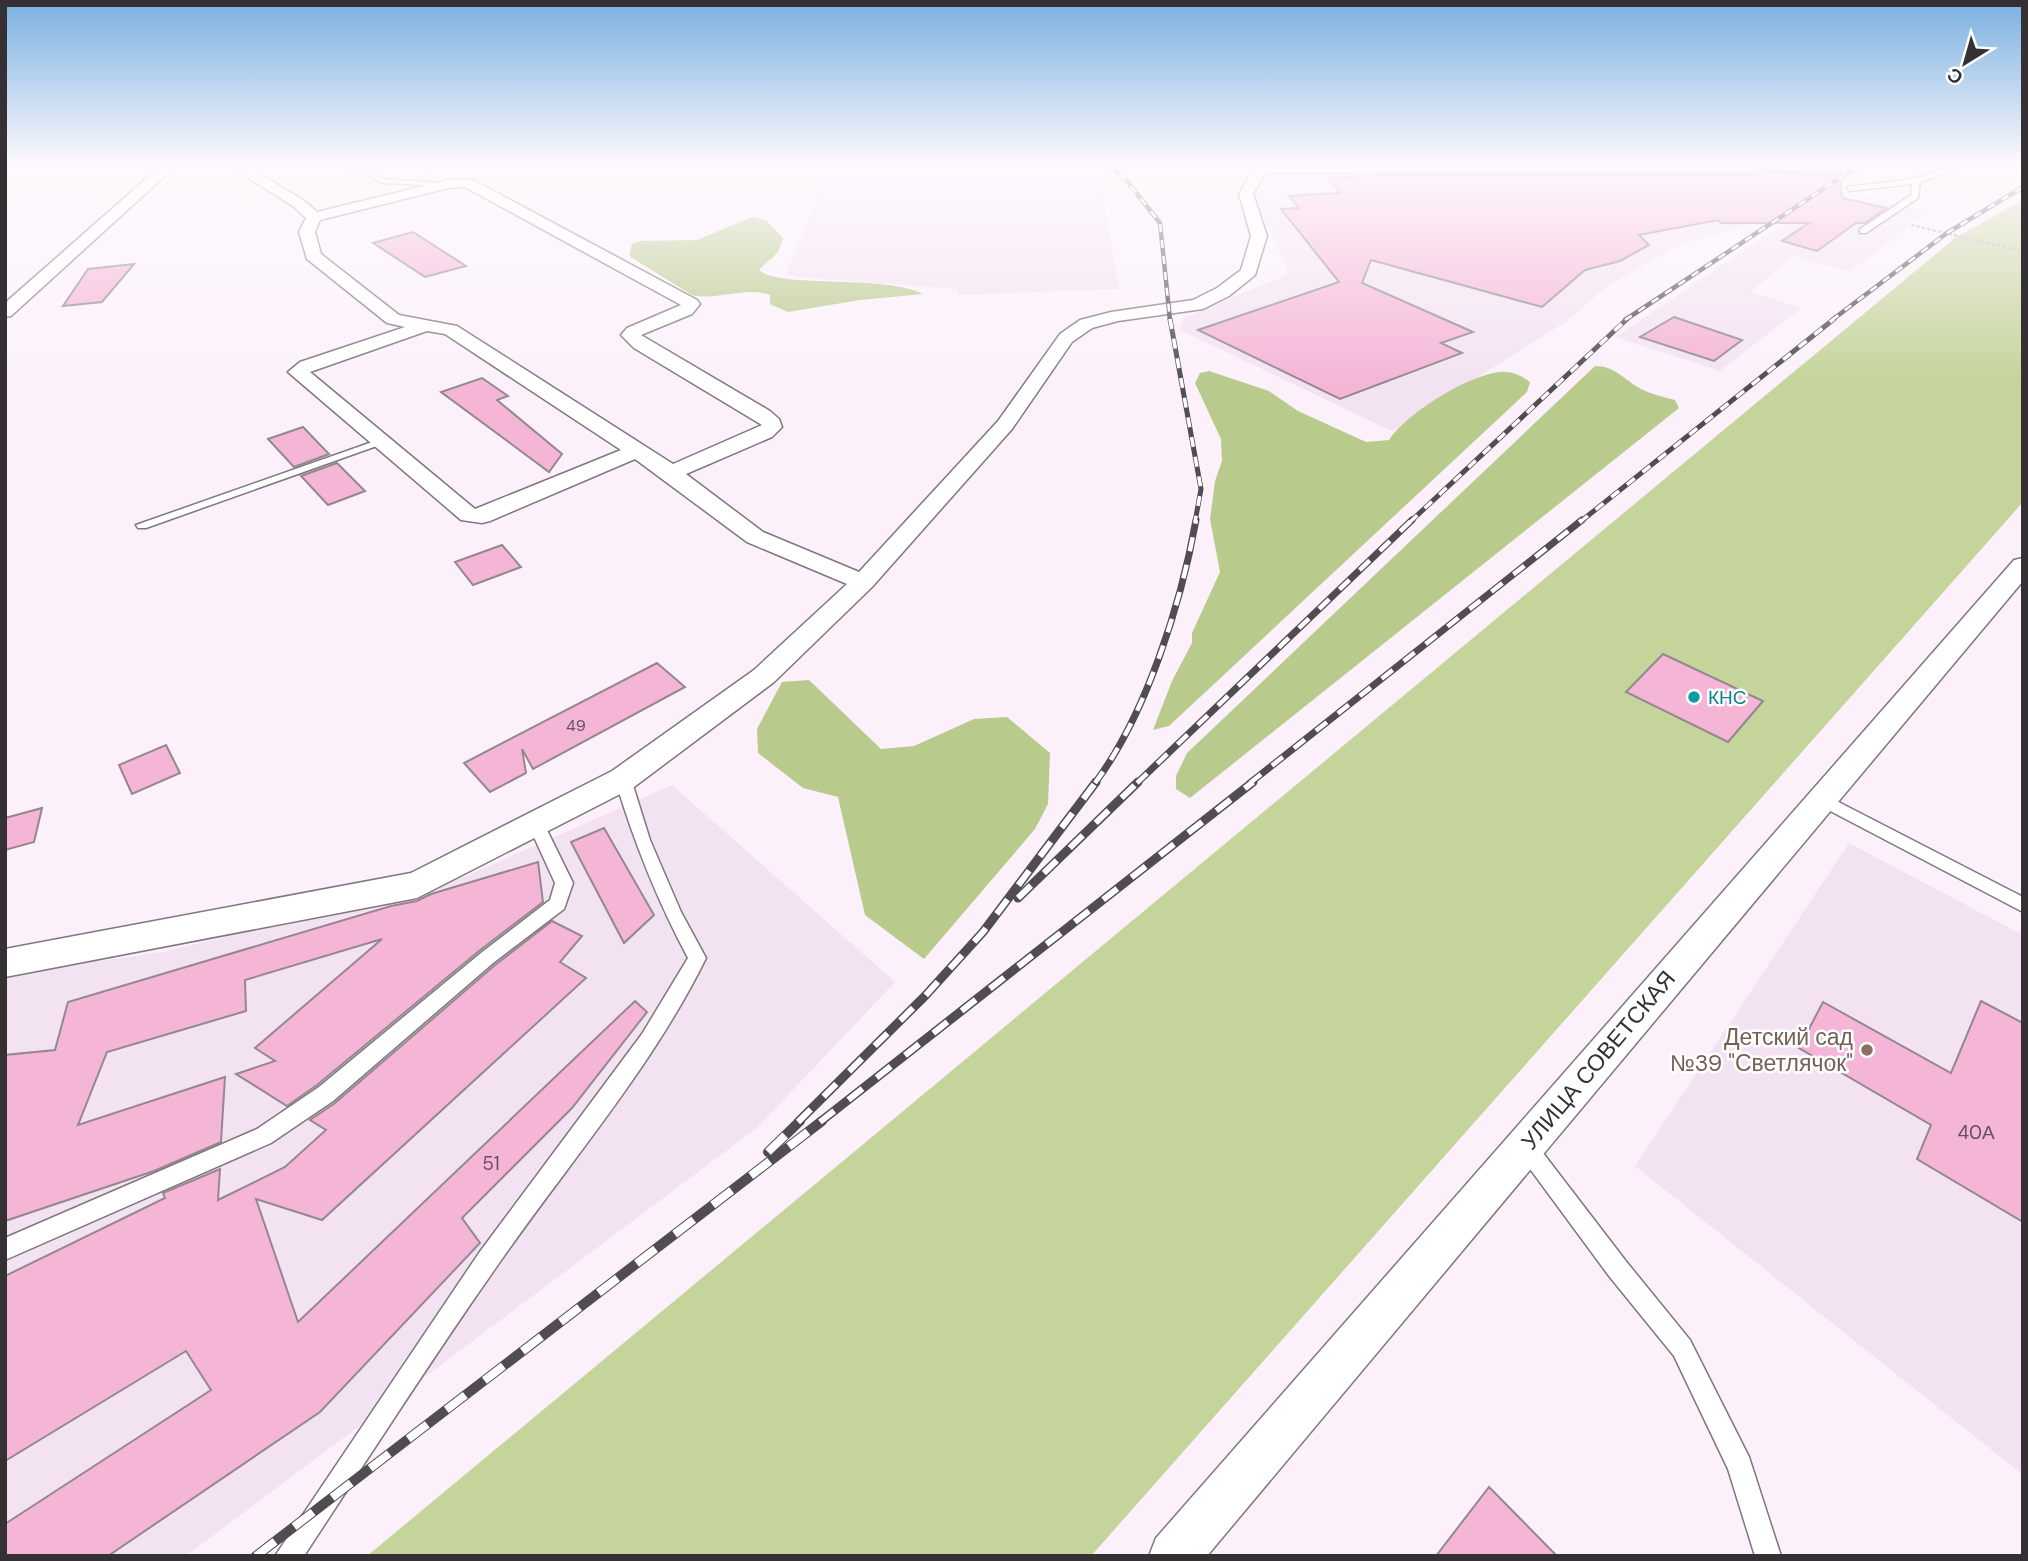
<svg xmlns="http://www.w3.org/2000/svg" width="2028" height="1561" font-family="'DM Sans',sans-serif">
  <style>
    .built { fill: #f3e3f2 }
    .green { fill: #c4d49a }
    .forest { fill: #b8ca8c }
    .building { fill: #f4b5d7; stroke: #94888e; stroke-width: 2 }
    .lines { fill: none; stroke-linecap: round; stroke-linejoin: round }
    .lane-casing { stroke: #7f767e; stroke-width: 3 }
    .street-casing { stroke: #7f767e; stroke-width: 3 }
    .path { stroke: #b8afb7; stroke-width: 2.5; stroke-dasharray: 3.5 2; stroke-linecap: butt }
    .lane { fill: #fff; fill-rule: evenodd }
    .street { fill: #fff; fill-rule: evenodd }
    .rail-far4-casing { stroke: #514c51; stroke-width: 4.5 }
    .rail-far3-casing { stroke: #514c51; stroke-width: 5 }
    .rail-far2-casing { stroke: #514c51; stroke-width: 7 }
    .rail-far1-casing { stroke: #514c51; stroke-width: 9 }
    .rail-casing { stroke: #514c51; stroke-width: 10 }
    .rail-far4 { stroke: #fff; stroke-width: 2.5; stroke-dasharray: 8; stroke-linecap: butt }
    .rail-far3 { stroke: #fff; stroke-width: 3.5; stroke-dasharray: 10; stroke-linecap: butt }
    .rail-far2 { stroke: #fff; stroke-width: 4.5; stroke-dasharray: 14; stroke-linecap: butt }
    .rail-far1 { stroke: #fff; stroke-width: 6; stroke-dasharray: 18; stroke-linecap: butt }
    .rail { stroke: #fff; stroke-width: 8; stroke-dasharray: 24; stroke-linecap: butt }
    .culture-dot { fill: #0f9aa8; stroke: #fff; stroke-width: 2.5 }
    .education-dot { fill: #8d6e63; stroke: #fff; stroke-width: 2.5 }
    .labels { text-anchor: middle; stroke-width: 5; stroke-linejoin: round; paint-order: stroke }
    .number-label { font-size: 16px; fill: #64515d }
    .culture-label { font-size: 19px; fill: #0d838f; stroke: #fff; text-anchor: start }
    .near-number-label { font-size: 19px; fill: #64515d }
    .near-education-label { font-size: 23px; fill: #785e54; stroke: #fff; text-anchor: end }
    .near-street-label { font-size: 23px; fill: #343034; stroke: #fff }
  </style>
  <rect width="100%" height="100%" fill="#fcf1fb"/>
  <g class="built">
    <polygon points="1377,164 1851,164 1746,226 1681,244 1607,286 1567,321 1392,431 1180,330 1184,318 1289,274 1254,194 1268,173 1267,166"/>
    <polygon points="822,186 1101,187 1119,289 959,295 956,289 785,276"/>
    <polygon points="1835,190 1926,212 1850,272 1794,256 1750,292 1801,308 1720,371 1615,337"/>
    <polygon points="672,785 895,982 757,1128 186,1556 5,1556 5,974 163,952 464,877"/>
    <polygon points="1849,843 2023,935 2023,1475 1635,1166"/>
  </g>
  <polygon class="green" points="2023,200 2023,502 1091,1556 367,1556 1955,238"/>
  <g class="forest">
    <path d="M752 217 766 220 783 238C778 259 771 256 759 270 778 289 884 274 923 294L860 300 788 312 770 304V295C744 286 717 301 692 295L629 256 632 244 640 241 697 240Z"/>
    <path d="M1595 366C1616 366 1624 380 1641 389 1651 394 1663 397 1675 400L1679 408 1190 798 1176 789V776L1187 753Z"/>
    <path d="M1209 371 1269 391 1298 411 1366 442 1389 440C1407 413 1467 376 1499 372 1511 371 1521 375 1530 382L1527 392 1169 726 1153 730 1172 681 1192 643V633L1220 572 1210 519 1215 481 1222 461 1221 439 1195 383 1200 373Z"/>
    <polygon points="809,680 881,749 914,746 974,719 1007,717 1050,753 1048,804 1035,829 924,959 865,915 838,797 803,788 758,753 757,729 782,682"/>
  </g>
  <g class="building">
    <polygon points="1759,171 1835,176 1840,173 1842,198 1886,208 1865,223 1856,223 1817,251 1782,241 1809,223 1721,223 1718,220 1639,235 1649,245 1620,261 1585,270 1542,307 1371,260 1362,283 1473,332 1441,343 1462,353 1340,399 1198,330 1339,282 1281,209 1299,208 1289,196 1340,193 1328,178 1395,175 1752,175"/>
    <polygon points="413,232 466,266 425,277 373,243"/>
    <polygon points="134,264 102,302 63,306 88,269"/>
    <polygon points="1674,317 1742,340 1714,361 1640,337"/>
    <polygon points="482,378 508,396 497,400 562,454 549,472 441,392"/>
    <polygon points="303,427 329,454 294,467 268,439"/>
    <polygon points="337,463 365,491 328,505 301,476"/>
    <polygon points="502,545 521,567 473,585 455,562"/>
    <polygon points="1663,654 1763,701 1728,742 1626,692"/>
    <polygon points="657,663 685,687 533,769 522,749 526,773 490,792 464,763"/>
    <polygon points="166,745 180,773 132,794 119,765"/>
    <polygon points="42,808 34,842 5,850 5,818"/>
    <polygon points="604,828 654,915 624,943 571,842"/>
    <polygon points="538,862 543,902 479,951 317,1085 287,1106 236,1074 275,1061 255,1048 382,939 245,980 246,1011 107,1052 78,1125 225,1077 221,1142 154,1171 5,1221 5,1055 55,1050 68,1002 391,906 417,901 431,894"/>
    <polygon points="552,921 582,936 560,962 586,978 322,1220 256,1199 298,1322 635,1001 647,1012 572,1108 462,1218 480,1243 320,1412 108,1556 5,1556 5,1524 211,1390 186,1351 5,1461 5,1276 165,1198 163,1193 220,1169 218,1200 285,1167 326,1130 310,1120 335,1103 495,965"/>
    <polygon points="1981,1001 2023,1023 2023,1222 1917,1159 1931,1125 1799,1048 1823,1002 1951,1073"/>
    <polygon points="1489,1487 1557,1556 1436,1556"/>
  </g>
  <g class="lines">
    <defs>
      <g id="lane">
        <polygon points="343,164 353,164 384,179 452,184 448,186 383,183"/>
        <polygon points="422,164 432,164 435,166 431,168"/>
        <polygon points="1841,164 1850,164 1835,173 1748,168 1752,166 1834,169"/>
        <path d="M1954 164H1963L1949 172 1920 182 1918 198 1866 233H1860V229L1911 195 1912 184 1850 191 1847 187C1885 182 1919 182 1954 164Z"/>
        <polygon points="378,440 388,442 146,528 138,528 136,525"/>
        <path d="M623 773 631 779 650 840 681 912 706 958C651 1070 566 1166 495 1269 429 1363 367 1460 304 1556H275L479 1253 642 1034 688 958C657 900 634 842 615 779Z"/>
        <polygon points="1821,793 2023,897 2023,912 1815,803 1813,799 1815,795"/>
        <polygon points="536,818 542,820 573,883 564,909 493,963 333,1101 271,1143 5,1260 5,1238 257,1129 319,1087 481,953 550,900 555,883 528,824 530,820"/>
        <polygon points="1526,1137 1533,1140 1625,1260 1690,1340 1749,1457 1781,1556 1755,1556 1728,1469 1674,1356 1609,1276 1519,1154 1516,1147 1519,1140"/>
      </g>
      <g id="street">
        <polygon points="163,164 178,164 11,316 5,317 5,303"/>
        <path d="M226 164H243L303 200 317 212 448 180H473L697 300 700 304 692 314 641 335 770 411 779 419 782 427 772 437 686 474 763 532 859 572 998 421 1060 334 1080 320 1111 312 1193 300 1217 288 1241 270 1251 236 1239 194 1256 166 1755 164 1759 168 1752 172 1265 173 1253 194 1267 236 1255 275 1229 296 1203 309 1118 321 1092 328 1072 342 1012 429 872 587 774 682 634 787 417 898 5 977V949L411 873 612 771 754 670 847 584 747 542 635 459 490 521 482 523 461 520 288 372 300 362 405 327 387 323 307 259 299 232 306 218 293 206ZM465 187 681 305 627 328 621 335 634 348 762 425 673 464 457 326 399 315 321 254 315 232 320 220 448 188ZM427 331 445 334 621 450 475 509 310 372Z"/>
        <polygon points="2023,558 2023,581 1207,1556 1149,1556 1156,1538 2014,560"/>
      </g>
    </defs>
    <use href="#lane" class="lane-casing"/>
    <use href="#street" class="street-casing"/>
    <polyline class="path" points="1911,225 2023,251"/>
    <use href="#lane" class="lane"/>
    <use href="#street" class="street"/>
    <defs>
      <g id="rail-far4">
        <polyline points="1108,164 1127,181 1160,223 1170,320"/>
        <polyline points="1625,320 1861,164"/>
        <polyline points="1832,320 1947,233 2023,187"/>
      </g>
      <g id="rail-far3">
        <polyline points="1170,319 1201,489 1195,522"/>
        <polyline points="1410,522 1627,319"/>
        <polyline points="1580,522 1834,319"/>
      </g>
      <g id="rail-far2">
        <path d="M1095 783C1146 715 1181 604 1196 520"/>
        <polyline points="1137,783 1412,520"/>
        <polyline points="1250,783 1582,520"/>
      </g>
      <g id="rail-far1">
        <polyline points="1018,898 1138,782"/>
        <polyline points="798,1122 925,996 983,932 1096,782"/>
        <polyline points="820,1122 1253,782"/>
      </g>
      <g id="rail">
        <polyline points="768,1152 800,1121"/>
        <polyline points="256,1556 822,1121"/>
      </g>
    </defs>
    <use href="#rail-far4" class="rail-far4-casing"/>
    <use href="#rail-far3" class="rail-far3-casing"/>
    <use href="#rail-far2" class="rail-far2-casing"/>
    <use href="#rail-far1" class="rail-far1-casing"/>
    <use href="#rail" class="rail-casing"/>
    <use href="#rail-far4" class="rail-far4"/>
    <use href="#rail-far3" class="rail-far3"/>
    <use href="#rail-far2" class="rail-far2"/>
    <use href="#rail-far1" class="rail-far1"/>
    <use href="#rail" class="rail"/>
  </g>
  <linearGradient id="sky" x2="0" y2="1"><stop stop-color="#79b0e0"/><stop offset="0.43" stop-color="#fef9fd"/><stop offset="1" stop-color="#fef9fd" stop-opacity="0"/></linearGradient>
  <rect width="2028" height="382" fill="url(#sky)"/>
  <circle class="culture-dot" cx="1694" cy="697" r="7"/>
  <circle class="education-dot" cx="1867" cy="1050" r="7"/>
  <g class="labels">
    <g class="number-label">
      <text x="576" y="731">49</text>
    </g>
    <g class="culture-label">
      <text x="1708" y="704">КНС</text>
    </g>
    <g class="near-number-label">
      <text x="1976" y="1139">40А</text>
      <text x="491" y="1170">51</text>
    </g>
    <g class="near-education-label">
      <text x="1853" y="1045">Детский сад<tspan x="1853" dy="26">№39 "Светлячок"</tspan></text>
    </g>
    <g class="near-street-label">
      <text transform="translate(1598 1060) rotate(-50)" y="8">УЛИЦА СОВЕТСКАЯ</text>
    </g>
  </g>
  <rect width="2028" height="1561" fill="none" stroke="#343034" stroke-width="14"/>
  <g transform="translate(1965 63) rotate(217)" stroke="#ffffff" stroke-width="5" paint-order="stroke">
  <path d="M0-5L12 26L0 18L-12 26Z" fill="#343034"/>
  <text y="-10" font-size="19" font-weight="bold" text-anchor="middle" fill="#343034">С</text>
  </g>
</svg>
